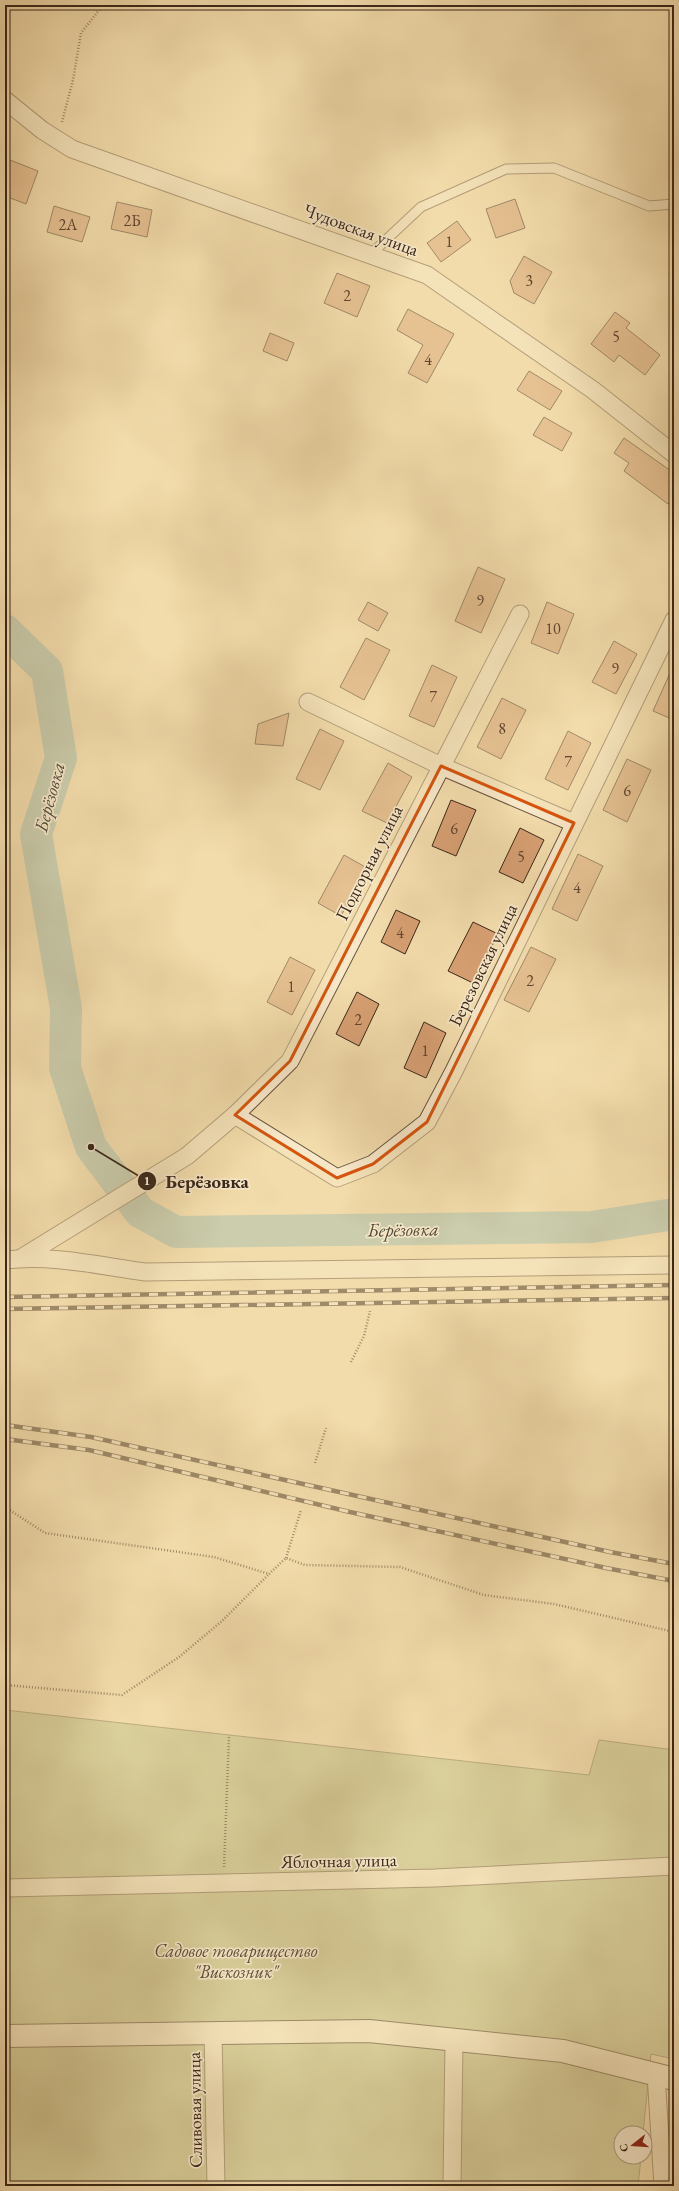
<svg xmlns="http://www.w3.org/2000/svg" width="679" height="2191" font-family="'EB Garamond',serif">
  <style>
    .green { fill: #bdc088; stroke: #7c7450 }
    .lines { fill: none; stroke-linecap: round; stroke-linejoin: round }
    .river { stroke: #9cbab0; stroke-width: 32 }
    .building { fill: #d7a073; stroke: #3a2719 }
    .lane-casing { stroke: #68543e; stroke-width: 11 }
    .street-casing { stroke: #68543e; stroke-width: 19 }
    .secondary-casing { stroke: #3a2719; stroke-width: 24 }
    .path { stroke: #3a2719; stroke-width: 2.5; stroke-dasharray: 1 2; stroke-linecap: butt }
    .lane { stroke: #f7e8c9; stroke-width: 9 }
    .street { stroke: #f7e8c9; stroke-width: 17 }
    .secondary { stroke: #f7e8c9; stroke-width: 22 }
    .rail-casing { stroke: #3a2719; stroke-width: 4.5 }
    .rail { stroke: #f7e8c9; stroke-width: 3; stroke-dasharray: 9; stroke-linecap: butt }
    .marked { fill: none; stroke: #d7540d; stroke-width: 3; stroke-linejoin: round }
    .labels { text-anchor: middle; stroke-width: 3.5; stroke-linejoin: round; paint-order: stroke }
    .number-label { font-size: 16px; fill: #614530 }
    .street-label { font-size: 18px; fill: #3a2719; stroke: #f7e8c9 }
    .park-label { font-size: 18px; font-style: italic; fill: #5b4d35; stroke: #f7e8c9 }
    .water-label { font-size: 19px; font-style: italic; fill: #524c3f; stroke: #f7e8c9 }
    .leader { fill: none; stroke: #3a2719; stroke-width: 1.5 }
    .callout-dot { fill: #3a2719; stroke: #f7e8c9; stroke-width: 1.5 }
    .mark-label { font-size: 12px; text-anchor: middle; font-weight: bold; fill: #fff }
    .callout-label { font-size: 19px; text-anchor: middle; font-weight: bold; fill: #3a2719; stroke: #f7e8c9; stroke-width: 3.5; stroke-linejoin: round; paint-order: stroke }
  </style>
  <rect width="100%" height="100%" fill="#f3dcac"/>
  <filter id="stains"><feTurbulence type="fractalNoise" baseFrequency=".005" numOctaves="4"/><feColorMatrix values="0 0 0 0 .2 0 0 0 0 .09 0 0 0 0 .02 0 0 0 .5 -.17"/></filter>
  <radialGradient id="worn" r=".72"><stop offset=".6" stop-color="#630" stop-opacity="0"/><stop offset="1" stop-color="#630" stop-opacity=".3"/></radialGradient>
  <polygon class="green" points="5,1710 589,1775 599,1740 674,1750 674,2059 651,2054 643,2133 621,2133 621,2157 641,2157 638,2186 5,2186"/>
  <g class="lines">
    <polyline class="river" points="5,630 47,671 61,758 36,834 66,1008 65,1068 91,1147 140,1212 176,1232 592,1227 674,1214"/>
  </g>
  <g class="building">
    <polygon points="5,158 38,171 26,204 5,196"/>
    <polygon points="515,199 525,228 496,238 486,209"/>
    <polygon points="117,202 152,210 147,237 111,229"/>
    <polygon points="54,206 90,217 82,242 47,232"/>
    <polygon points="457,221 471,240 441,262 427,243"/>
    <polygon points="524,256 552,272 534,304 514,293 510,281"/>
    <polygon points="337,273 370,286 357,317 324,303"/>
    <polygon points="408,309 454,334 427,383 408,373 423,345 397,330"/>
    <polygon points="615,312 630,323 626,328 660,355 645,375 619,355 614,362 591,344"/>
    <polygon points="270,333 294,343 287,361 263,351"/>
    <polygon points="529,371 562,391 550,410 517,390"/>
    <polygon points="544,417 572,433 562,451 533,435"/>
    <polygon points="624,438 674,473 674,495 668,504 624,471 629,463 614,453"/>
    <polygon points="478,567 505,579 481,633 455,621"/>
    <polygon points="368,602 388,613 378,631 358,620"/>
    <polygon points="547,602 574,614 558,654 531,643"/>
    <polygon points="366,638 390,650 364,700 340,687"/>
    <polygon points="614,641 637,654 616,694 592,682"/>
    <polygon points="674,664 674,720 653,711"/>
    <polygon points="432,665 457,677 434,727 409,716"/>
    <polygon points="502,698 526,710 501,759 477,747"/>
    <polygon points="289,713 283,746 255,744 258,724"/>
    <polygon points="320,729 344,741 320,790 296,779"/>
    <polygon points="568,731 591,743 568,790 545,779"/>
    <polygon points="627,759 651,770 627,822 603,810"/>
    <polygon points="388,763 412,777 387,823 362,811"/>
    <polygon points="451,800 476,810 456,856 432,846"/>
    <polygon points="520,828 544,840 523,883 499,872"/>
    <polygon points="578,854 603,866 577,921 552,909"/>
    <polygon points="344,855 367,868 341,916 318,903"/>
    <polygon points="396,910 420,921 405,954 381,942"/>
    <polygon points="473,922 498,934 473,983 448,971"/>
    <polygon points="531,947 556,959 529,1012 504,1000"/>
    <polygon points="290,957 315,970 292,1015 267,1002"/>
    <polygon points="357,992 379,1004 359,1046 336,1034"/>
    <polygon points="424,1022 446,1033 426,1078 404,1068"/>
  </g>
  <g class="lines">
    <defs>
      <polyline id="lane" points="371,254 421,207 506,169 554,168 649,206 674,204"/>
      <g id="street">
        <polyline points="5,100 42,130 72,149 427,275 593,390 674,454"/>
        <polyline points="308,702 441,766 574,823"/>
        <polyline points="235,1115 337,1178 373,1164 427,1122 454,1071 674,620"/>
        <polyline points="21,1258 187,1156 235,1115 290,1061 520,614"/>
        <path d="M5 1260C51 1254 100 1266 145 1272L674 1265"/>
        <polyline points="5,1888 435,1878 674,1866"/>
        <polyline points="213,2032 216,2186"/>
        <polyline points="656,2074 663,2186"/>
        <polyline points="452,2186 454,2040"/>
      </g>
      <polyline id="secondary" points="5,2036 369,2031 563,2051 674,2079"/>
    </defs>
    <use href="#lane" class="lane-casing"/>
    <use href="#street" class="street-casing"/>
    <use href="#secondary" class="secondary-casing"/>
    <g class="path">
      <polyline points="62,122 73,80 81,33 103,5"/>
      <polyline points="351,1362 364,1336 370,1311"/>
      <polyline points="315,1463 326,1428"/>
      <polyline points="5,1507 45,1533 214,1557 269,1574 286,1558 305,1565 400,1567 484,1595 554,1604 674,1632"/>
      <polyline points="286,1558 301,1510"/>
      <polyline points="5,1685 122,1695 179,1657 222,1621 269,1574"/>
      <polyline points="224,1867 229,1735"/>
    </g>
    <use href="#lane" class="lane"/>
    <use href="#street" class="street"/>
    <use href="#secondary" class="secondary"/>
    <defs>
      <g id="rail">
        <polyline points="5,1297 674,1285"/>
        <polyline points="5,1309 674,1298"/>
        <polyline points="5,1425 91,1437 610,1552 674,1564"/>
        <polyline points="5,1439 89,1450 350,1512 606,1568 674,1581"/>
      </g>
    </defs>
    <use href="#rail" class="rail-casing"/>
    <use href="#rail" class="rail"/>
  </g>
  <path d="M0 0H679V2191H0ZM441 766 574 823 427 1122 373 1164 337 1178 235 1115 290 1061Z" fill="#f3dcac" fill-opacity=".55" fill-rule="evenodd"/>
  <path class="marked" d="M441 766 574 823 427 1122 373 1164 337 1178 235 1115 290 1061Z"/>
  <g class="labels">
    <g class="number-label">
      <text x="132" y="226">2Б</text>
      <text x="68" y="230">2А</text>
      <text x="449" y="247">1</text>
      <text x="529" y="286">3</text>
      <text x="347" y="301">2</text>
      <text x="616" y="342">5</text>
      <text x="428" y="365">4</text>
      <text x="480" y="606">9</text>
      <text x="553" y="634">10</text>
      <text x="615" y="674">9</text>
      <text x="433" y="702">7</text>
      <text x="502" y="734">8</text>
      <text x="568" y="767">7</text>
      <text x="627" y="796">6</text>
      <text x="454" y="834">6</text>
      <text x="521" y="862">5</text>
      <text x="577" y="893">4</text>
      <text x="400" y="938">4</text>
      <text x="530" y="986">2</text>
      <text x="291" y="992">1</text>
      <text x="358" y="1025">2</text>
      <text x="425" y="1056">1</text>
    </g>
    <g class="street-label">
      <text transform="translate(361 230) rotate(20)" y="6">Чудовская улица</text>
      <text transform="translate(369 863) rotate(-63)" y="6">Подгорная улица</text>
      <text transform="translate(483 965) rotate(-64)" y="6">Березовская улица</text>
      <text transform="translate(339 1861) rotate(-1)" y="6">Яблочная улица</text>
      <text transform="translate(195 2110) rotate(-91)" y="6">Сливовая улица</text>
    </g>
    <g class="park-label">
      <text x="236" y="1957">Садовое товарищество<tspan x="236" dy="21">"Вискозник"</tspan></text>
    </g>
    <g class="water-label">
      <text transform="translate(49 797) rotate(-75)" y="7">Берёзовка</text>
      <text transform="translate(403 1229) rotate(-1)" y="7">Берёзовка</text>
    </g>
  </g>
  <path class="leader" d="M91 1147L147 1181"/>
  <g class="callout-dot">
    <circle cx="91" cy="1147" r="4"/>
    <circle cx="147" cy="1181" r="10"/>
  </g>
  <g class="mark-label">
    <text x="147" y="1185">1</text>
  </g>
  <g class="callout-label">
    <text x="207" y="1188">Берёзовка</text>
  </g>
  <rect width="679" height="2191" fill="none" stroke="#f3dcac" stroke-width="20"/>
  <rect x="6" y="6" width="667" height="2179" fill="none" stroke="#3a2719" stroke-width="2"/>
  <rect x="10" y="10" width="659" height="2171" fill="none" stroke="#3a2719"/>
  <g transform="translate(633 2145) rotate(253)"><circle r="19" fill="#f7e8c9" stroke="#ab9b83"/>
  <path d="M0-3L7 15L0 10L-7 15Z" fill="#8f2418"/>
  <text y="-6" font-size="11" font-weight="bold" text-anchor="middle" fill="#3a2719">С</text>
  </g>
  <rect width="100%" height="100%" filter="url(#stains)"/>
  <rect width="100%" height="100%" fill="url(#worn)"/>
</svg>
